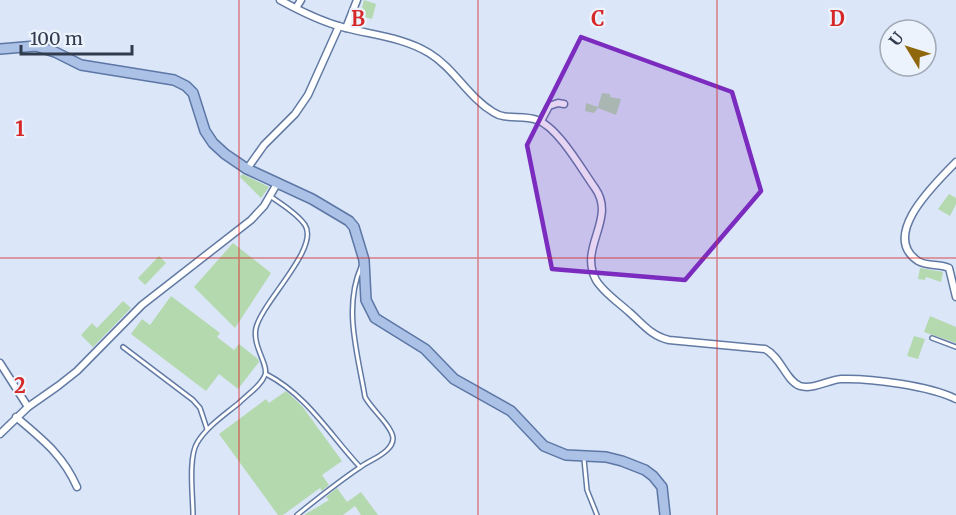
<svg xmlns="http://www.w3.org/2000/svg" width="956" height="515" font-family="Merriweather,serif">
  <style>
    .building { fill: #b5d9ae }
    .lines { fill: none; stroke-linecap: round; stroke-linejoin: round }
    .service-casing { stroke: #627aa3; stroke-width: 6 }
    .minor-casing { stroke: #627aa3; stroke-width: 9 }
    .primary-casing { stroke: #5c77a5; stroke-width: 12 }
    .service { stroke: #fff; stroke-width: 3 }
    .minor { stroke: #fff; stroke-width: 6 }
    .primary { stroke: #acc1e6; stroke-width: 9 }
    .marked { fill: #7b2cbf; fill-opacity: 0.2; stroke: #7b2cbf; stroke-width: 4.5; stroke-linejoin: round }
    .grid { fill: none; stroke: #d62828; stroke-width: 1.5; stroke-opacity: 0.55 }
    .grid-label { font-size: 20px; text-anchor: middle; font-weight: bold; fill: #d62828; stroke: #edf3fc; stroke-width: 4.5; stroke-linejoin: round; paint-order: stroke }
  </style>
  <rect width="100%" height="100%" fill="#dbe6f8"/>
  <g class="building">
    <polygon points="364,0 376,4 372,19 357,15 359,8 362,8"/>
    <polygon points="602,93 610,94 610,97 621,99 616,115 598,108 594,113 585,111 586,103 598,107"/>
    <polygon points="242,174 269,187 261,198 240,177"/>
    <polygon points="949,194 956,198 956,204 950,216 938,209"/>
    <polygon points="233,243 271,273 235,328 194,287"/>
    <polygon points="159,256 166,263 145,285 138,278"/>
    <polygon points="920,268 943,272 941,282 926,277 925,280 918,279"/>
    <polygon points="171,296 220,333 217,337 234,350 239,344 258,359 259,362 238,389 219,374 206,391 131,334 142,319 150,325"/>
    <polygon points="123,301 131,308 93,347 81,335 92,323 97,328"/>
    <polygon points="930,316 956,327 956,343 924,332"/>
    <polygon points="914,336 925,339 918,359 907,356"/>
    <polygon points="286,391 302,406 342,461 322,475 329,485 322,491 320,488 283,515 278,515 219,434 266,399 269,403"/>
    <polygon points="337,488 347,502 361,492 378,515 361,515 355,506 343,515 304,515 329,500 326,497"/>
  </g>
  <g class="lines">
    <defs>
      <g id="service">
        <polyline points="932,338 956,347"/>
        <polyline points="123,347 193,400 200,408 207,429"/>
        <path d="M266 374C307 395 330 435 360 467"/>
        <polyline points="584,459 587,490 597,515"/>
        <path d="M193 515C193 497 188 458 197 443 207 426 226 414 240 402 248 394 261 386 265 375 269 365 252 346 256 328 262 302 320 248 305 225 297 213 281 204 270 196"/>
        <path d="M297 515C317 499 338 482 359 468 368 461 379 458 387 450 390 447 393 444 393 438 392 426 372 410 365 397 358 355 343 308 361 267"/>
      </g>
      <g id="minor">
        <path d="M280 0C300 11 320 21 342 27 371 35 403 37 429 53 454 68 468 97 493 112 506 121 522 114 537 120 558 127 582 170 595 188 617 219 578 247 596 280 603 292 618 302 629 312 642 323 651 336 669 340L765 349C781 357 786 381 800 386 813 390 828 380 841 379 871 378 930 386 956 399"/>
        <polyline points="296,8 301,0"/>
        <polyline points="346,28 357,0"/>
        <polyline points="541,121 549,106 558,103 564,104"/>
        <path d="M956 162C937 182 879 235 918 261 928 267 939 263 949 268L956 297"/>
        <polyline points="247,169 264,145 295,114 308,95 339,26"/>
        <polyline points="0,363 28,407"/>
        <path d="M16 417C43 440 63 455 77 487"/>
        <polyline points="0,434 28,407 58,386 77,371 142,305 251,220 264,206 278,182"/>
      </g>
      <polyline id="primary" points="0,49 36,46 55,52 81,65 174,80 186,86 193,93 205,131 213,143 225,154 247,169 312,199 349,221 354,227 364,260 366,300 375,318 425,349 454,379 511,411 544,446 566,455 606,457 622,461 645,470 653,476 662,487 665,515"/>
    </defs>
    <use href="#service" class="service-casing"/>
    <use href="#minor" class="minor-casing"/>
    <use href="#primary" class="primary-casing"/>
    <use href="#service" class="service"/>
    <use href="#minor" class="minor"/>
    <use href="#primary" class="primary"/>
  </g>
  <path class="marked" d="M581 37 732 92 761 191 685 280 552 269 527 145Z"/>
  <path class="grid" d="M239 0V515M478 0V515M717 0V515M0 258H956"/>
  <g class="grid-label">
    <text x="358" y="26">B</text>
    <text x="598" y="26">C</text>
    <text x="837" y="26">D</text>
    <text x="20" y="136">1</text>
    <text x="20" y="393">2</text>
  </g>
  <g transform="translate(908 48) rotate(308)"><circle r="28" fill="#edf3fc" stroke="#a1a9b6" stroke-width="1.5"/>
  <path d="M0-4.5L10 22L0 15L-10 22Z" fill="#8f670d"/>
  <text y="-9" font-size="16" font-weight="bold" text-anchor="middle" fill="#303b4d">U</text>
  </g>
  <path d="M21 45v9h111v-9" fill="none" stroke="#303b4d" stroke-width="3"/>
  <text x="30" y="45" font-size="18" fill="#303b4d" stroke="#edf3fc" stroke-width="4.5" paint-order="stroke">100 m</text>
</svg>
